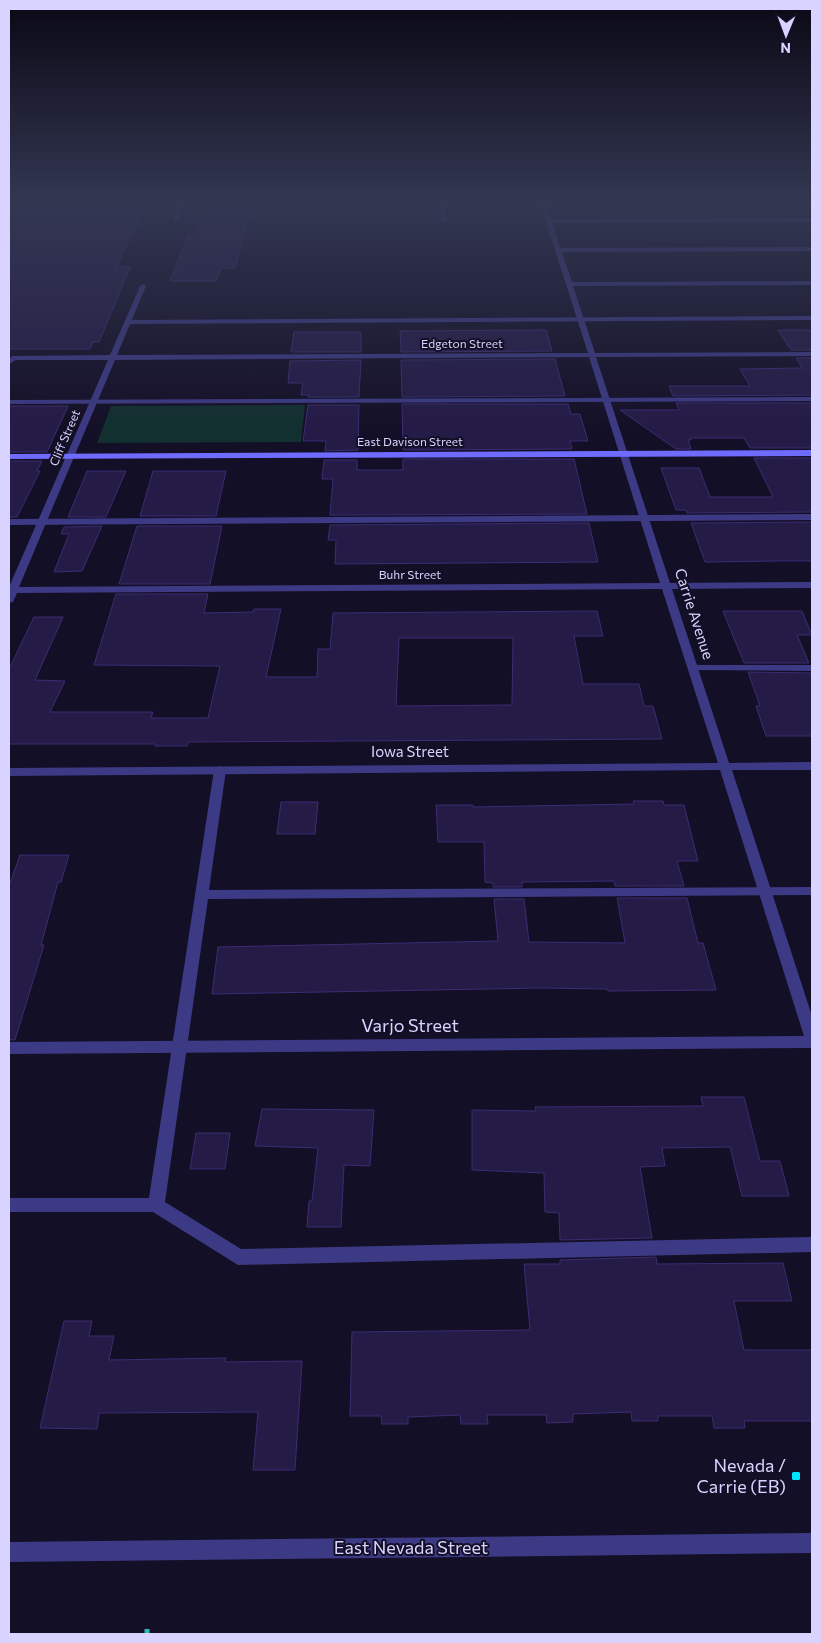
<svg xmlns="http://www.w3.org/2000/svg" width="821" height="1643" font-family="Commissioner,sans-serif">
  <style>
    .green { fill: #12302f }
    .building { fill: #241b47; stroke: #3b2d73; fill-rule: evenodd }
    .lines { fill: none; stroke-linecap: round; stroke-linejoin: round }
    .path { stroke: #2fb8b0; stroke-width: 5; stroke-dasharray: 4 5.5; stroke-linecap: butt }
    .service { fill: #3d3a85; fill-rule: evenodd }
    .minor { fill: #3d3a85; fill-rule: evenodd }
    .tertiary { fill: #3d3a85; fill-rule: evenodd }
    .secondary { fill: #6f6bff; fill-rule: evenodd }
    .poi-dot { fill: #00e5ff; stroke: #130f26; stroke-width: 2 }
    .labels { text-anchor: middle; stroke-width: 4; stroke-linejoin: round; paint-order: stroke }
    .far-street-label { font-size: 12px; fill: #d9d4ff; stroke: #130f26 }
    .street-label { font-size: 15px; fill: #d9d4ff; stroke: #130f26 }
    .near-street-label { font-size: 18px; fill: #d9d4ff; stroke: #130f26 }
    .near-poi-label { font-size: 18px; fill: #d9d4ff; stroke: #130f26; text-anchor: end }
  </style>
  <rect width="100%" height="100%" fill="#130f26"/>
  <polygon class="green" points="305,405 301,442 97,443 111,406"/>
  <g class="building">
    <polygon points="9,200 149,200 116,267 130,267 99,342 93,342 90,349 9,349"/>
    <polygon points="222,200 253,200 235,268 221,268 216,281 170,281 188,236 195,236 203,216 213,216 215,209 219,209"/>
    <polygon points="546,330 552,351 401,352 400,331"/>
    <polygon points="778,330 812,330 812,350 791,350"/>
    <polygon points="294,332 361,332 361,352 291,352"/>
    <polygon points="796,358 812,358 812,395 673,396 669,386 750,386 740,369 802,368"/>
    <polygon points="555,359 565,396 402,397 401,360"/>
    <polygon points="361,360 359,397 308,397 309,395 301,395 303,383 288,383 290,361"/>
    <polygon points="676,403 812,403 812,448 750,448 744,438 691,438 691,440 688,440 691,449 676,449 620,410 679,410"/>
    <polygon points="402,404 568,404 571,414 580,414 588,441 570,441 572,449 403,450"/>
    <polygon points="308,405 359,405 358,450 325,451 326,441 303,441"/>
    <polygon points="9,406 68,406 47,452 9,452"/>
    <polygon points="754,458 812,458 812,512 687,513 686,510 676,510 661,468 699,468 710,497 773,497"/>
    <polygon points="403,459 574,459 587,514 330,515 333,479 322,479 324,460 357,460 357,470 403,470"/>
    <polygon points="9,461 42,461 37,471 40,471 17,517 9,517"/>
    <polygon points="87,471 126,471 106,517 68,517"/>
    <polygon points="153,471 226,471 216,516 140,516"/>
    <polygon points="812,522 812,561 775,561 705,562 691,523"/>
    <polygon points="589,523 598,562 335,564 336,540 328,540 330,525"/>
    <polygon points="102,526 82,571 54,572 69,534 61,534 64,527"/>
    <polygon points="137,526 222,526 210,584 119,584"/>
    <path d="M116 594H208L204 613 253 612 254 609H281L266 677H317L318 649H330L333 613 597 611 603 636H574L583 684H639L644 706H653L662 739 188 742 187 746H155V744H9V669L34 617H63L35 680 65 681 50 712H153L151 718H208L220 666 94 665ZM399 638H513L512 705 396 706Z"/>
    <polygon points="723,611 802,611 812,635 797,635 809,663 744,663"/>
    <polygon points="748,672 812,673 812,736 766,736 756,706 760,706"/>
    <polygon points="633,801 663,801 664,805 684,805 698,861 677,861 684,886 615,886 614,881 522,882 522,887 493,887 493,883 485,882 484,842 438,842 436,805 473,805 473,807 634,804"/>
    <polygon points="281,802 318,802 315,834 277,834"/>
    <polygon points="20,855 69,855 61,882 58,882 41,945 44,945 15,1040 13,1040 9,1039 9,886"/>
    <polygon points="617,898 687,898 698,943 703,943 716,990 608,991 607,989 541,988 212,994 218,947 498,941 494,899 524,899 529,942 625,943"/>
    <polygon points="701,1097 744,1097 760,1161 780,1161 789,1196 742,1196 730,1147 662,1148 665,1166 640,1167 652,1238 560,1240 559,1213 545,1212 544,1173 472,1170 472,1110 536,1111 535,1107 703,1106"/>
    <polygon points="262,1109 374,1110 370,1166 344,1165 341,1227 307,1227 309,1201 312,1201 318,1148 255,1146"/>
    <polygon points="196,1133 230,1133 225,1169 190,1169"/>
    <polygon points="656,1257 657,1264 783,1263 792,1301 734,1301 744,1350 812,1350 812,1421 744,1421 745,1428 714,1428 712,1416 658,1416 658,1421 632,1421 631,1412 573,1414 573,1422 547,1423 546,1415 487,1415 488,1424 461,1424 460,1415 408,1417 408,1424 382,1424 381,1416 350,1416 352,1332 530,1330 524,1264 560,1264 560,1260"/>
    <polygon points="64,1321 92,1321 89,1336 114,1336 109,1360 226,1358 225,1362 302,1361 295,1470 253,1470 258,1412 99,1413 97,1429 40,1428"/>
  </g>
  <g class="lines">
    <polyline class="path" points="147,1629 147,1634"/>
    <g class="service">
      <polygon points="179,200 185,200 179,219 176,221 173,219"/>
      <polygon points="439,200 445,200 446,222 441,221"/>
      <polygon points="812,247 812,251 558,252 555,250 558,248"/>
      <polygon points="812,316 812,320 128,324 125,322 128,320"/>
      <polygon points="12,356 19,358 9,364 9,359"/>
      <polygon points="812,397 812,401 9,404 9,400"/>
      <polygon points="812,514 812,520 9,525 9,519"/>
      <polygon points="694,665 812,665 812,671 690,670 689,668 690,666"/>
      <polygon points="220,766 226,770 209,890 812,887 812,895 208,899 165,1202 241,1249 812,1237 812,1252 238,1265 153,1212 9,1212 9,1198 149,1198 214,770"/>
    </g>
    <path class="minor" d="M539 200H545L551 219 812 218V222L552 223 572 282 812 281V285L573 286 595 353 812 352V356L596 357 670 583 812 582V588L672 589 729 763 812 762V770H732L812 1016V1048L9 1054V1042L804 1036 720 770 9 776V768L718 763 662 589 17 593 13 602 9 603V587L108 360H15L11 358 12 356 110 355 140 286 143 284 146 286 117 355 588 353ZM589 357 660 583 19 587 115 360Z"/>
    <polygon class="tertiary" points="812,1533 812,1553 9,1562 9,1542"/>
    <polygon class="secondary" points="812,450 812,456 9,459 9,454"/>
  </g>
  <linearGradient id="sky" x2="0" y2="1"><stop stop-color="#0a0815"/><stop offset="0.47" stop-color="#333752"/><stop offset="1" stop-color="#333752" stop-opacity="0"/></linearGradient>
  <rect width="821" height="430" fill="url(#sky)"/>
  <rect class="poi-dot" x="791" y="1471" width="10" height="10" rx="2.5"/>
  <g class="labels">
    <g class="far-street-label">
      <text x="462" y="348">Edgeton Street</text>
      <text transform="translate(65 438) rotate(-67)" y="4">Cliff Street</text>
      <text x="410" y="446">East Davison Street</text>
      <text x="410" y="579">Buhr Street</text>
    </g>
    <g class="street-label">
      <text transform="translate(694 614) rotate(72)" y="5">Carrie Avenue</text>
      <text x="410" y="757">Iowa Street</text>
    </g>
    <g class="near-street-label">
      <text x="410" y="1032">Varjo Street</text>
      <text x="411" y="1554">East Nevada Street</text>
    </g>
    <g class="near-poi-label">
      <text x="786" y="1472">Nevada /<tspan x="786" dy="21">Carrie (EB)</tspan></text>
    </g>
  </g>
  <rect width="821" height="1643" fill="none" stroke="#d9d4ff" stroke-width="20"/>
  <g transform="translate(786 35) rotate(181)" stroke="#130f26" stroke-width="4" paint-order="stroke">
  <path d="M0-4L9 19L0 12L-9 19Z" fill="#d9d4ff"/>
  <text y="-8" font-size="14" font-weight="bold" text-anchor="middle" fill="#d9d4ff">N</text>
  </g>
</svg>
